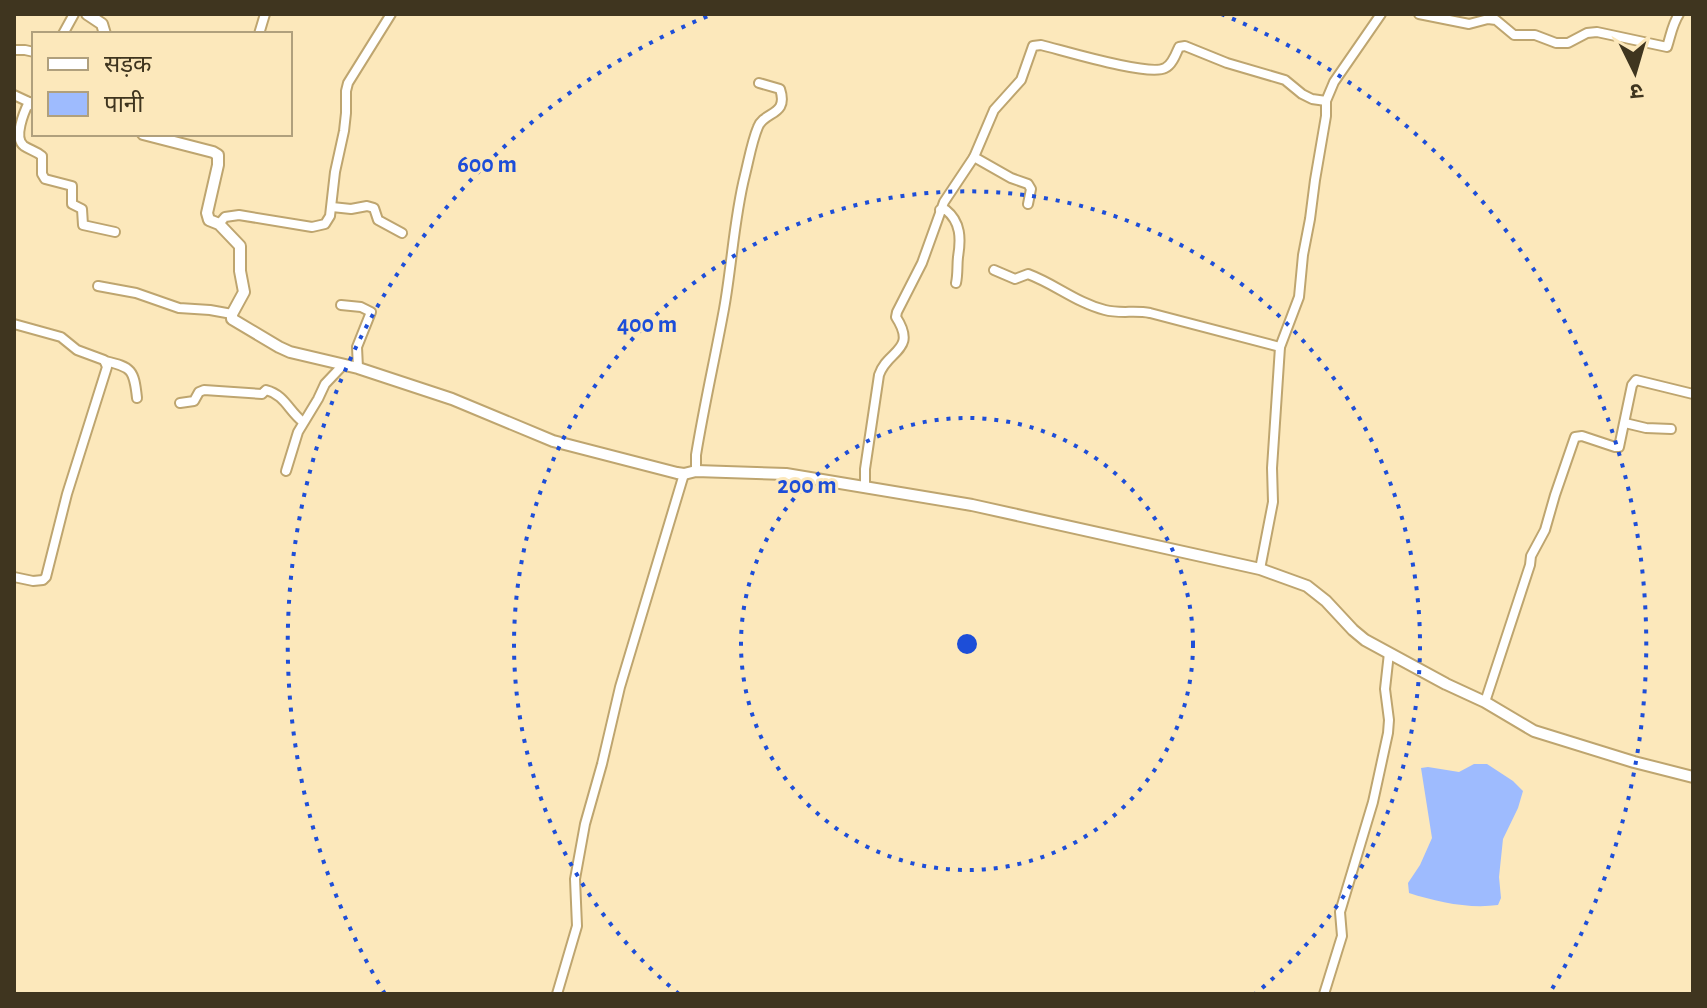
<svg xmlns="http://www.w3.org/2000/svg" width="1707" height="1008" font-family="'Alegreya Sans','Noto Sans Devanagari',sans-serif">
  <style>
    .water { fill: #9ebbfe }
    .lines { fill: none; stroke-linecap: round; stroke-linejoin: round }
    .minor-casing { stroke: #bea56f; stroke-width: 12 }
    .tertiary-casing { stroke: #bea56f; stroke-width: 14 }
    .minor { stroke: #fff; stroke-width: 8 }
    .tertiary { stroke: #fff; stroke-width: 10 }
    .ring { fill: none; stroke: #1d4ed8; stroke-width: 4; stroke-dasharray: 4 8 }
    .centre { fill: #1d4ed8; stroke: #fce8bb; stroke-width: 4 }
    .ring-label { font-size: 24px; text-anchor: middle; font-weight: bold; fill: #1d4ed8; stroke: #fce8bb; stroke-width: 6; stroke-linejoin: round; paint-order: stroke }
  </style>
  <rect width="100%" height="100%" fill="#fce8bb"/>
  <path class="water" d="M1474 764H1487L1513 781 1523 791 1518 808 1503 839 1499 877 1501 898 1498 905C1469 909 1437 902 1409 893L1408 883 1420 865 1432 838 1421 768 1428 767 1459 772Z"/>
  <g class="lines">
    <defs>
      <g id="minor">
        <path d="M1419 14 1469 24 1488 19 1496 20 1514 35H1535L1556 43H1568L1587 33 1597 32 1667 47C1671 35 1672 25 1679 14"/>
        <polyline points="63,34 74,14"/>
        <polyline points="259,34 265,14"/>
        <polyline points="14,50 25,50 34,52"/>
        <polyline points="14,95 29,102 34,107"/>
        <path d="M29 102C24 112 13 138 24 146 30 150 36 151 42 156V174L45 179 72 186V204L82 209 83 225 115 232"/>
        <polyline points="974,157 1011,178 1028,184 1031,189 1028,204"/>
        <polyline points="332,207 351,209 367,206 374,208 378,220 402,233"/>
        <path d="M940 210H946C961 222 961 239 958 257 957 266 958 274 956 283"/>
        <polyline points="219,224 225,217 239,215 312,227 325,224 330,216 335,172 344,131 346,113 346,91 348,83 391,14"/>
        <path d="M994 270 1015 279 1028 274C1055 284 1077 303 1105 310 1120 314 1135 310 1150 313L1280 347"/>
        <polyline points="98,286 136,293 179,308 210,310 232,314"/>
        <polyline points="341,305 361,307 371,312 357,347 358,368"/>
        <polyline points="14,324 61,337 77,350 104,360 107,367 67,494 46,577 43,580 33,581 14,577"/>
        <path d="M105 361C132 367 134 370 137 398"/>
        <path d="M180 403 194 401 199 392 204 390 262 394 266 390C285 395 288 410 303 422"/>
        <polyline points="1625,423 1646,428 1671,429"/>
        <polyline points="286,471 298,432 318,399 325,384 343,365"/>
        <path d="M696 471V455C704 406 715 358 724 309 732 265 734 218 745 175 749 159 752 141 758 127 764 111 789 116 780 89L759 83"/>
        <path d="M865 487V469L879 375C887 350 918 351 896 317L897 312 922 263 944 202 974 157 994 110 1021 80 1033 46 1041 45C1062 50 1149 77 1165 68 1172 65 1176 54 1179 47L1185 46 1227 63 1285 80 1302 94 1312 99 1326 101"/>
        <polyline points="1260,569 1273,502 1272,468 1280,347 1299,297 1303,255 1310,219 1315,180 1326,116 1326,101 1334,82 1381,14"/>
        <polyline points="1485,702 1530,565 1531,556 1545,530 1555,495 1575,437 1582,436 1615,447 1619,447 1632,385 1636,380 1693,394"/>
        <polyline points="557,994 577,926 575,879 585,824 602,764 620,687 684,474"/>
        <polyline points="1324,994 1342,936 1340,912 1373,802 1388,733 1389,720 1385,689 1389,653"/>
      </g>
      <g id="tertiary">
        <polyline points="87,14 102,24 105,34"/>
        <polyline points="143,134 213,152 218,155 218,165 207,213 209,220 219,224 240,246 240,271 244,292 232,314 232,319 279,347 290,352 358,368 452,399 553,441 677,473 684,474 696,471 786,474 972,505 1260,569 1307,586 1326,601 1353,630 1365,640 1446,684 1485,702 1534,731 1634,762 1693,777"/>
      </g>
    </defs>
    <use href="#minor" class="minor-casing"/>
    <use href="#tertiary" class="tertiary-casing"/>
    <use href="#minor" class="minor"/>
    <use href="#tertiary" class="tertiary"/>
  </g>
  <g class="ring">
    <circle cx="967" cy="644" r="226"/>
    <path d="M679 994A453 453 0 1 1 1255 994"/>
    <path d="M385 994A679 679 0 0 1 713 14M1221 14A679 679 0 0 1 1549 994"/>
  </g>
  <circle cx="967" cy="644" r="12" class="centre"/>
  <g class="ring-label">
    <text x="487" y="172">600 m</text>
    <text x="647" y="332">400 m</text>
    <text x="807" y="493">200 m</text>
  </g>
  <rect width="1707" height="1008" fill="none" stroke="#3f351f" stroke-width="32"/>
  <rect x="32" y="32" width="260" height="104" fill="#fce8bb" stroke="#b0a07d" stroke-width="2"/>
  <rect x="48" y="58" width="40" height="12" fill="#ffffff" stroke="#b0a07d" stroke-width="2"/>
  <text x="104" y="72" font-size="24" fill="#3f351f">सड़क</text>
  <rect x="48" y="92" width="40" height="24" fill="#9ebbfe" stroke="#b0a07d" stroke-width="2"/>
  <text x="104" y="112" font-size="24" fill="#3f351f">पानी</text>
  <g transform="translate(1635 72) rotate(175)" stroke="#fce8bb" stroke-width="6" paint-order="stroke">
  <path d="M0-6L14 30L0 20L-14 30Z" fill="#3f351f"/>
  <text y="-12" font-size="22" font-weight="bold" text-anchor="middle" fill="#3f351f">उ</text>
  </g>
</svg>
